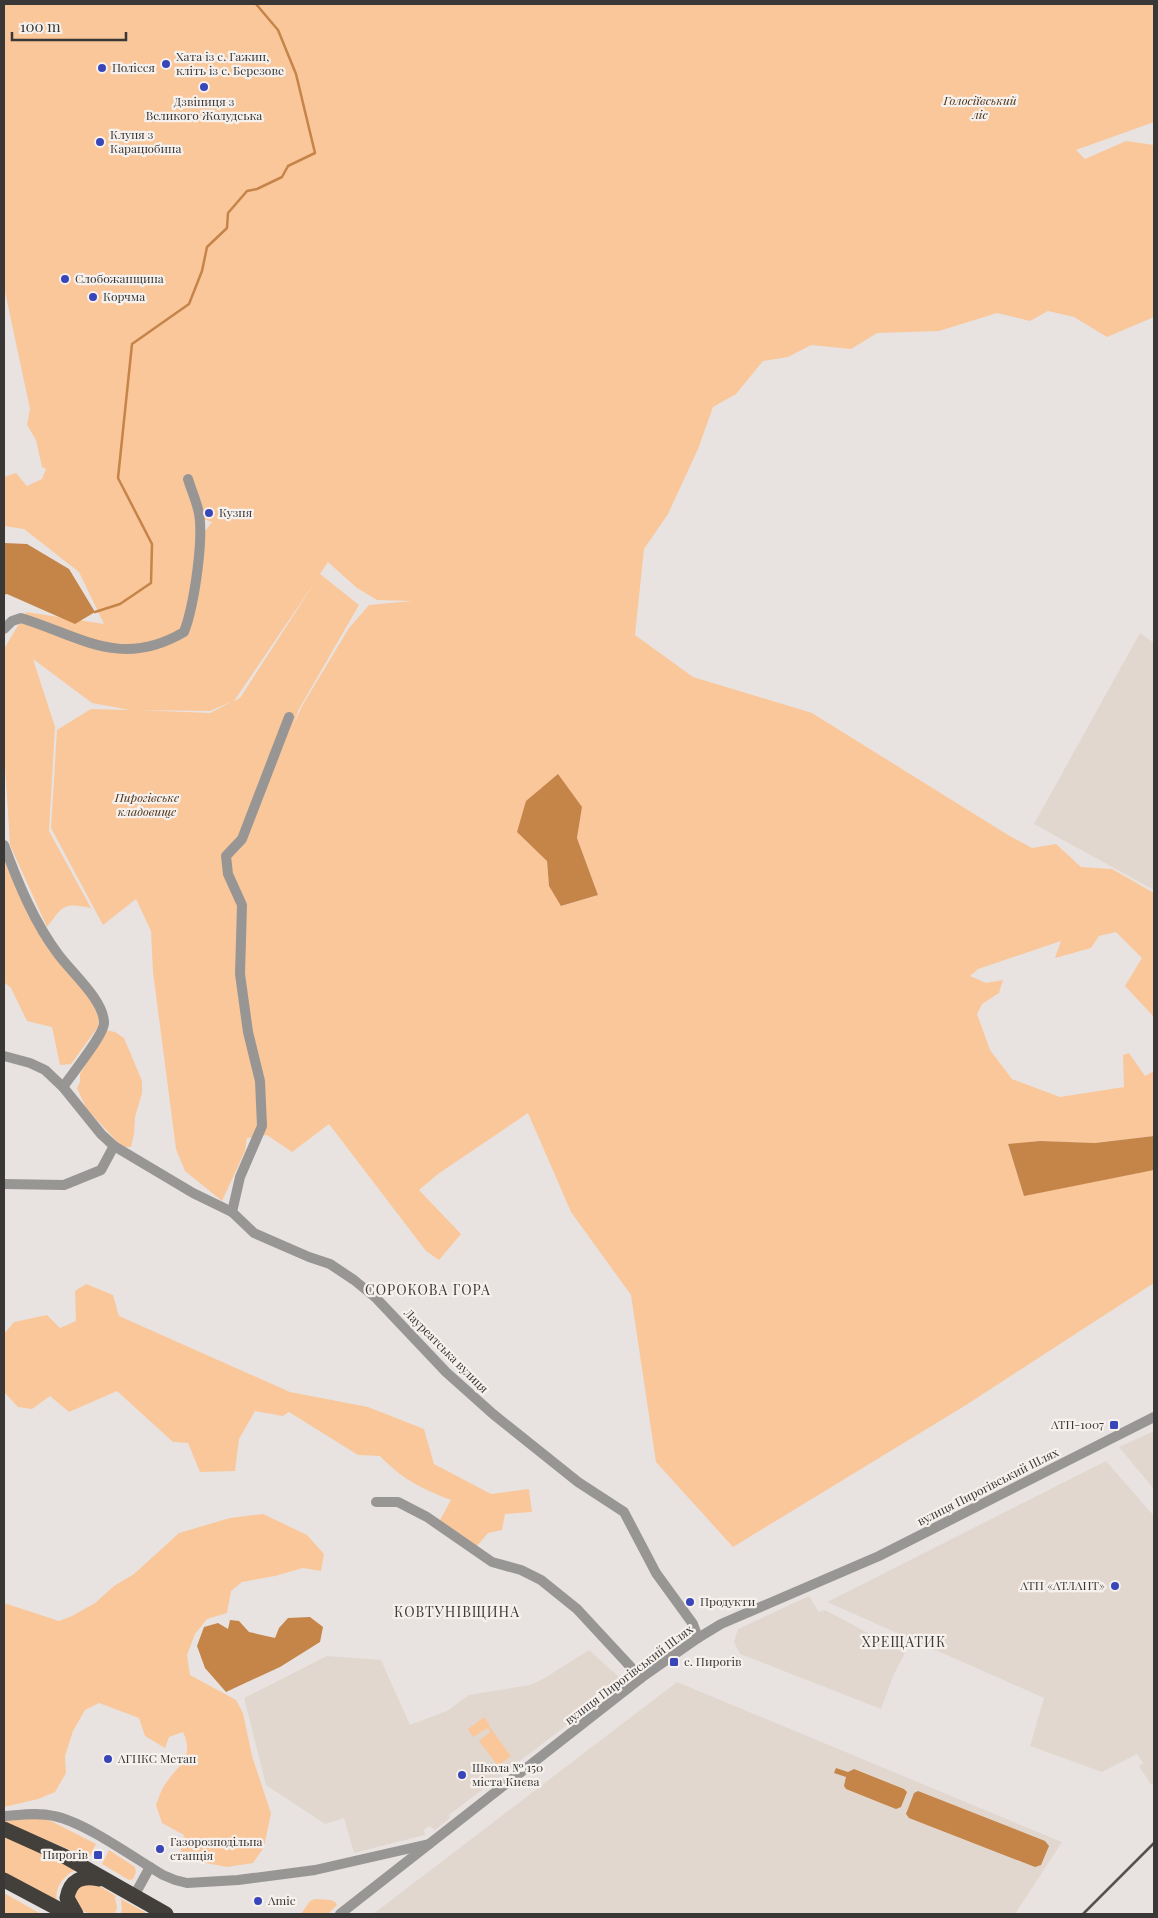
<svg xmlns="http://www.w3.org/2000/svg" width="1158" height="1918" font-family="'Playfair Display',serif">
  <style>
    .built { fill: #e2d7ce }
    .green { fill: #fac79b; fill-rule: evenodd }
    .water { fill: #c58448 }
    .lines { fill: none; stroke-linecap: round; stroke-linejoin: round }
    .stream { stroke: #c58448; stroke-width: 2.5 }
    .minor { stroke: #989694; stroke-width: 10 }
    .highway { stroke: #43403c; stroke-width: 15 }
    .rail { stroke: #545150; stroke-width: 2.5 }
    .poi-dot { fill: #3946b9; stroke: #f6f1ed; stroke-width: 2 }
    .labels { text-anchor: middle; stroke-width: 4.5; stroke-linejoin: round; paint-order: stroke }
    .poi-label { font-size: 12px; fill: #3a3837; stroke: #f6f1ed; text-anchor: start }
    .park-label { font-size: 12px; font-style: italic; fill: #4d3218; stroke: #f6f1ed }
    .street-label { font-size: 12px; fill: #3a3837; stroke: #f6f1ed }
    .neighbourhood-label { font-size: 14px; letter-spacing: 1px; fill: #3f3b38; stroke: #f6f1ed }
  </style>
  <rect width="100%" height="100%" fill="#e8e3e0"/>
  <g class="built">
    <polygon points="1140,633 1154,643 1154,890 1034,824"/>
    <polygon points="1154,1431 1154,1489 1119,1447"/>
    <polygon points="1106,1461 1154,1516 1154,1783 1151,1785 1139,1766 1143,1763 1137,1754 1102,1772 1030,1746 1044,1698 827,1602"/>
    <polygon points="809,1596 819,1612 825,1610 905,1653 894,1674 881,1709 740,1654 734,1642 738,1629"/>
    <polygon points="589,1650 620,1678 617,1687 449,1815 450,1818 435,1830 429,1826 424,1830 425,1835 354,1853 344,1818 325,1824 266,1785 244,1698 327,1656 381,1660 410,1725 447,1711 469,1695 530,1685 543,1679"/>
    <polygon points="677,1682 1062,1842 1015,1914 373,1914"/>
  </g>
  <g class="green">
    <path d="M4 4H1154V122L1076 150 1085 159 1126 141 1154 145V317L1107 337 1074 317 1048 311 1030 321 997 313 939 331 877 333 851 349 811 345 788 357 763 361 736 394 713 407 698 449 668 514 644 549 635 635 693 677 812 713 1008 835 1032 848 1056 844 1081 867 1112 869 1154 893 1153 1016 1125 986 1142 958 1116 932 1099 936 1091 948 1055 958 1061 941 978 969 970 976 986 983 1003 980 999 993 982 1004 977 1014 990 1050 1012 1079 1060 1097 1124 1087 1123 1055 1129 1053 1145 1076 1154 1071V1136L1095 1143 1040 1141 1008 1145 1024 1195 1154 1170V1283L966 1405 733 1547 656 1462 631 1295 571 1212 528 1113 438 1174 419 1190 461 1234 439 1260 426 1251 329 1124 292 1152 267 1135 247 1138 245 1151 222 1201 185 1171 176 1149 153 972 151 931 136 899 103 925 51 828 57 730 91 709 130 710 92 703 33 659 55 727 49 831 91 908C63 902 63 906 47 927L10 845 4 748V649L26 612 104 624 79 572 24 529 4 526V477L16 473 27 486 42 479 46 469 42 467 36 440 27 425 30 409 4 287ZM198 517 212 522 200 538ZM328 562 357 588 377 600 412 601 369 605 349 628 302 706 293 726 299 709 359 605 320 574ZM317 579 240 698 234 701ZM233 701 210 713 137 710 210 711ZM582 807 577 838 598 895 562 906 549 886 547 861Z"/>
    <polygon points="4,860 29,917 94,1004 99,1020 98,1027 71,1064 60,1065 52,1027 27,1021 11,988 4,982"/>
    <polygon points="105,1030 115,1032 124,1038 142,1081 142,1093 135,1117 134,1134 131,1147 122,1147 86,1108 77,1088 80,1082 80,1074"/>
    <path d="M86 1284 113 1295 119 1316 290 1392 368 1407 424 1429 434 1464 491 1494 529 1489 532 1512 505 1514 502 1530 488 1533 476 1547 439 1522 451 1500C422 1489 402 1479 380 1456L358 1455 289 1412 283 1416 255 1411 239 1439 235 1471 200 1472 188 1443 173 1442 117 1391 69 1412 50 1396 32 1409 18 1407 4 1392V1334L14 1322 47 1315 60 1328 76 1321 75 1291Z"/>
    <path d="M263 1514 307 1535 324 1554 321 1571 303 1568 275 1576 242 1582 231 1591 227 1613 207 1619 195 1634 187 1655 190 1675 236 1700 243 1713 252 1756 271 1813 264 1847 253 1863 227 1867 179 1858 184 1835 162 1823 156 1805C159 1798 161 1789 166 1783 179 1764 195 1757 183 1732L169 1737 165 1748 145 1736 139 1718 99 1703 85 1710 73 1731 65 1756 66 1773 55 1792 38 1799 4 1807V1603L59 1621 72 1616 95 1603 114 1586 134 1574 179 1533 230 1518Z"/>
    <polygon points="484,1717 490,1725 489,1726 511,1756 498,1766 479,1741 490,1732 488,1728 473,1737 468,1729"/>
    <polygon points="38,1817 51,1821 96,1844 89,1858 4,1822 4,1820"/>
    <path d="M4 1836 31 1847 75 1870C63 1876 54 1889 57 1902L4 1874Z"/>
    <polygon points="109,1850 135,1867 136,1872 133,1879 129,1880 102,1864"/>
    <path d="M79 1884H96L116 1896 115 1898 117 1907 115 1914C92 1914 82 1918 72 1896Z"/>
    <polygon points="4,1893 41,1914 4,1914"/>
    <polygon points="121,1899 148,1914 120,1914 122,1910"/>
    <polygon points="315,1899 331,1900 335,1902 337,1905 328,1914 301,1914 310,1901"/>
  </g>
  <g class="water">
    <polygon points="4,543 27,544 69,569 95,612 75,624 7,594 4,595"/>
    <polygon points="558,774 582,807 577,838 598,895 561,906 549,886 547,861 517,832 526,801"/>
    <polygon points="1154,1136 1154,1170 1024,1196 1008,1144 1040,1141 1095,1143"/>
    <polygon points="310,1617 323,1627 320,1642 280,1667 226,1692 205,1668 197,1646 204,1627 218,1623 228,1629 230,1620 239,1621 249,1632 275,1638 279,1628 288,1618"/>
    <polygon points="836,1768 848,1772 854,1769 904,1789 907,1792 901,1807 896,1809 846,1789 844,1786 846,1777 834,1773"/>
    <polygon points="918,1791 1045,1841 1049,1846 1041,1865 1035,1867 909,1818 906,1814 914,1793"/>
  </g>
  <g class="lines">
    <polyline class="stream" points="95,612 120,604 151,583 152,544 118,478 132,344 189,304 202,271 207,247 227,228 228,213 247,191 257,189 282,177 288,166 315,153 296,74 278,30 256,4"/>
    <g class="minor">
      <path d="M4 629 12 621 21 618C82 637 121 669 184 632 194 606 205 535 198 509 195 498 191 489 188 479"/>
      <path d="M4 845C18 883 34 922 58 954 71 972 104 1000 104 1023 104 1035 71 1075 63 1087"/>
      <polyline points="4,1056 30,1063 45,1070 63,1087 101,1134 114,1146 193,1193 232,1212 254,1233 309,1257 330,1264 354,1280 376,1298 446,1372 493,1414 578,1482 624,1512 656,1573 693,1624 698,1638"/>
      <polyline points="4,1184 64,1185 101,1170 114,1146"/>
      <polyline points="232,1212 240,1177 262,1126 260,1081 248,1032 240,974 242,905 228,874 226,856 242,839 289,717"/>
      <polyline points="376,1502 398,1502 427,1517 492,1562 521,1570 541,1580 577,1609 641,1678"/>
      <path d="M4 1816C20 1815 38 1812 54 1816 85 1822 134 1858 163 1875L175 1880 187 1883 238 1880 315 1870 429 1844"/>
      <polyline points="134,1896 150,1867"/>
      <polyline points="340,1914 641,1678 698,1638 721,1624 879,1556 1154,1417"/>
    </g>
    <g class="highway">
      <polyline points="4,1829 64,1856 166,1914"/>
      <polyline points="4,1880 68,1914"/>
      <path d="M76 1914 67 1898C70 1880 82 1875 99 1879"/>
    </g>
    <polyline class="rail" points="1083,1914 1154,1843"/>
  </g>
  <g class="poi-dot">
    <circle cx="166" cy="64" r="5"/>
    <circle cx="102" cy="68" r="5"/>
    <circle cx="204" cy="87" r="5"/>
    <circle cx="100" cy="142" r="5"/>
    <circle cx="65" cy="279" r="5"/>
    <circle cx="93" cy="297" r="5"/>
    <circle cx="209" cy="513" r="5"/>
    <rect x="1109" y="1420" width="10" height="10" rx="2.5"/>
    <circle cx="1115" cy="1586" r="5"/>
    <circle cx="690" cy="1602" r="5"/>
    <rect x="669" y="1657" width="10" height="10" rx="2.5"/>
    <circle cx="108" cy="1759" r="5"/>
    <circle cx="462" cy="1775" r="5"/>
    <circle cx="160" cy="1849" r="5"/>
    <rect x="93" y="1850" width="10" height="10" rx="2.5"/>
    <circle cx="258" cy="1901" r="5"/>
  </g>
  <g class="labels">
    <g class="poi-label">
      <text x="176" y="61">Хата із с. Гажин,<tspan x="176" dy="14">кліть із с. Березове</tspan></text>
      <text x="112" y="72">Полісся</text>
      <text x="204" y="106" text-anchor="middle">Дзвіниця з<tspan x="204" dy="14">Великого Жолудська</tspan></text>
      <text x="110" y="139">Клуня з<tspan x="110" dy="14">Карацюбина</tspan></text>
      <text x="75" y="283">Слобожанщина</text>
      <text x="103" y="301">Корчма</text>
      <text x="219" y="517">Кузня</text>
      <text x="1104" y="1429" text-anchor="end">АТП-1007</text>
      <text x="1105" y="1590" text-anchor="end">АТП «АТЛАНТ»</text>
      <text x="700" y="1606">Продукти</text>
      <text x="684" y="1666">с. Пирогів</text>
      <text x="118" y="1763">АГНКС Метан</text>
      <text x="472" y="1772">Школа № 150<tspan x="472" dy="14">міста Києва</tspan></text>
      <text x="170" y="1846">Газорозподільна<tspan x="170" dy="14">станція</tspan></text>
      <text x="88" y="1859" text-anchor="end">Пирогів</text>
      <text x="268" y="1905">Amic</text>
    </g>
    <g class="park-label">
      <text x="980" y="105">Голосіївський<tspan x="980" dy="14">ліс</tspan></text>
      <text x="147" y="802">Пирогівське<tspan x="147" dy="14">кладовище</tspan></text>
    </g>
    <g class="street-label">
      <text transform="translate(446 1351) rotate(45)" y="4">Лауреатська вулиця</text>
      <text transform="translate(988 1487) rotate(-27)" y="4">вулиця Пирогівський Шлях</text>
      <text transform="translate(629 1675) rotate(-37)" y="4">вулиця Пирогівський Шлях</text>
    </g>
    <g class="neighbourhood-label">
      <text x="428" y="1295">СОРОКОВА ГОРА</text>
      <text x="457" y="1617">КОВТУНІВЩИНА</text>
      <text x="904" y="1647">ХРЕЩАТИК</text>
    </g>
  </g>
  <rect width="1158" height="1918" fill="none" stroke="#3a3837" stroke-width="10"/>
  <path d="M12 32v8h114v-8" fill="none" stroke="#3a3837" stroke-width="2.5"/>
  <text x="20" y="32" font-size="15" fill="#3a3837" stroke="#f6f1ed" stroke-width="4" paint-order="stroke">100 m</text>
</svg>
